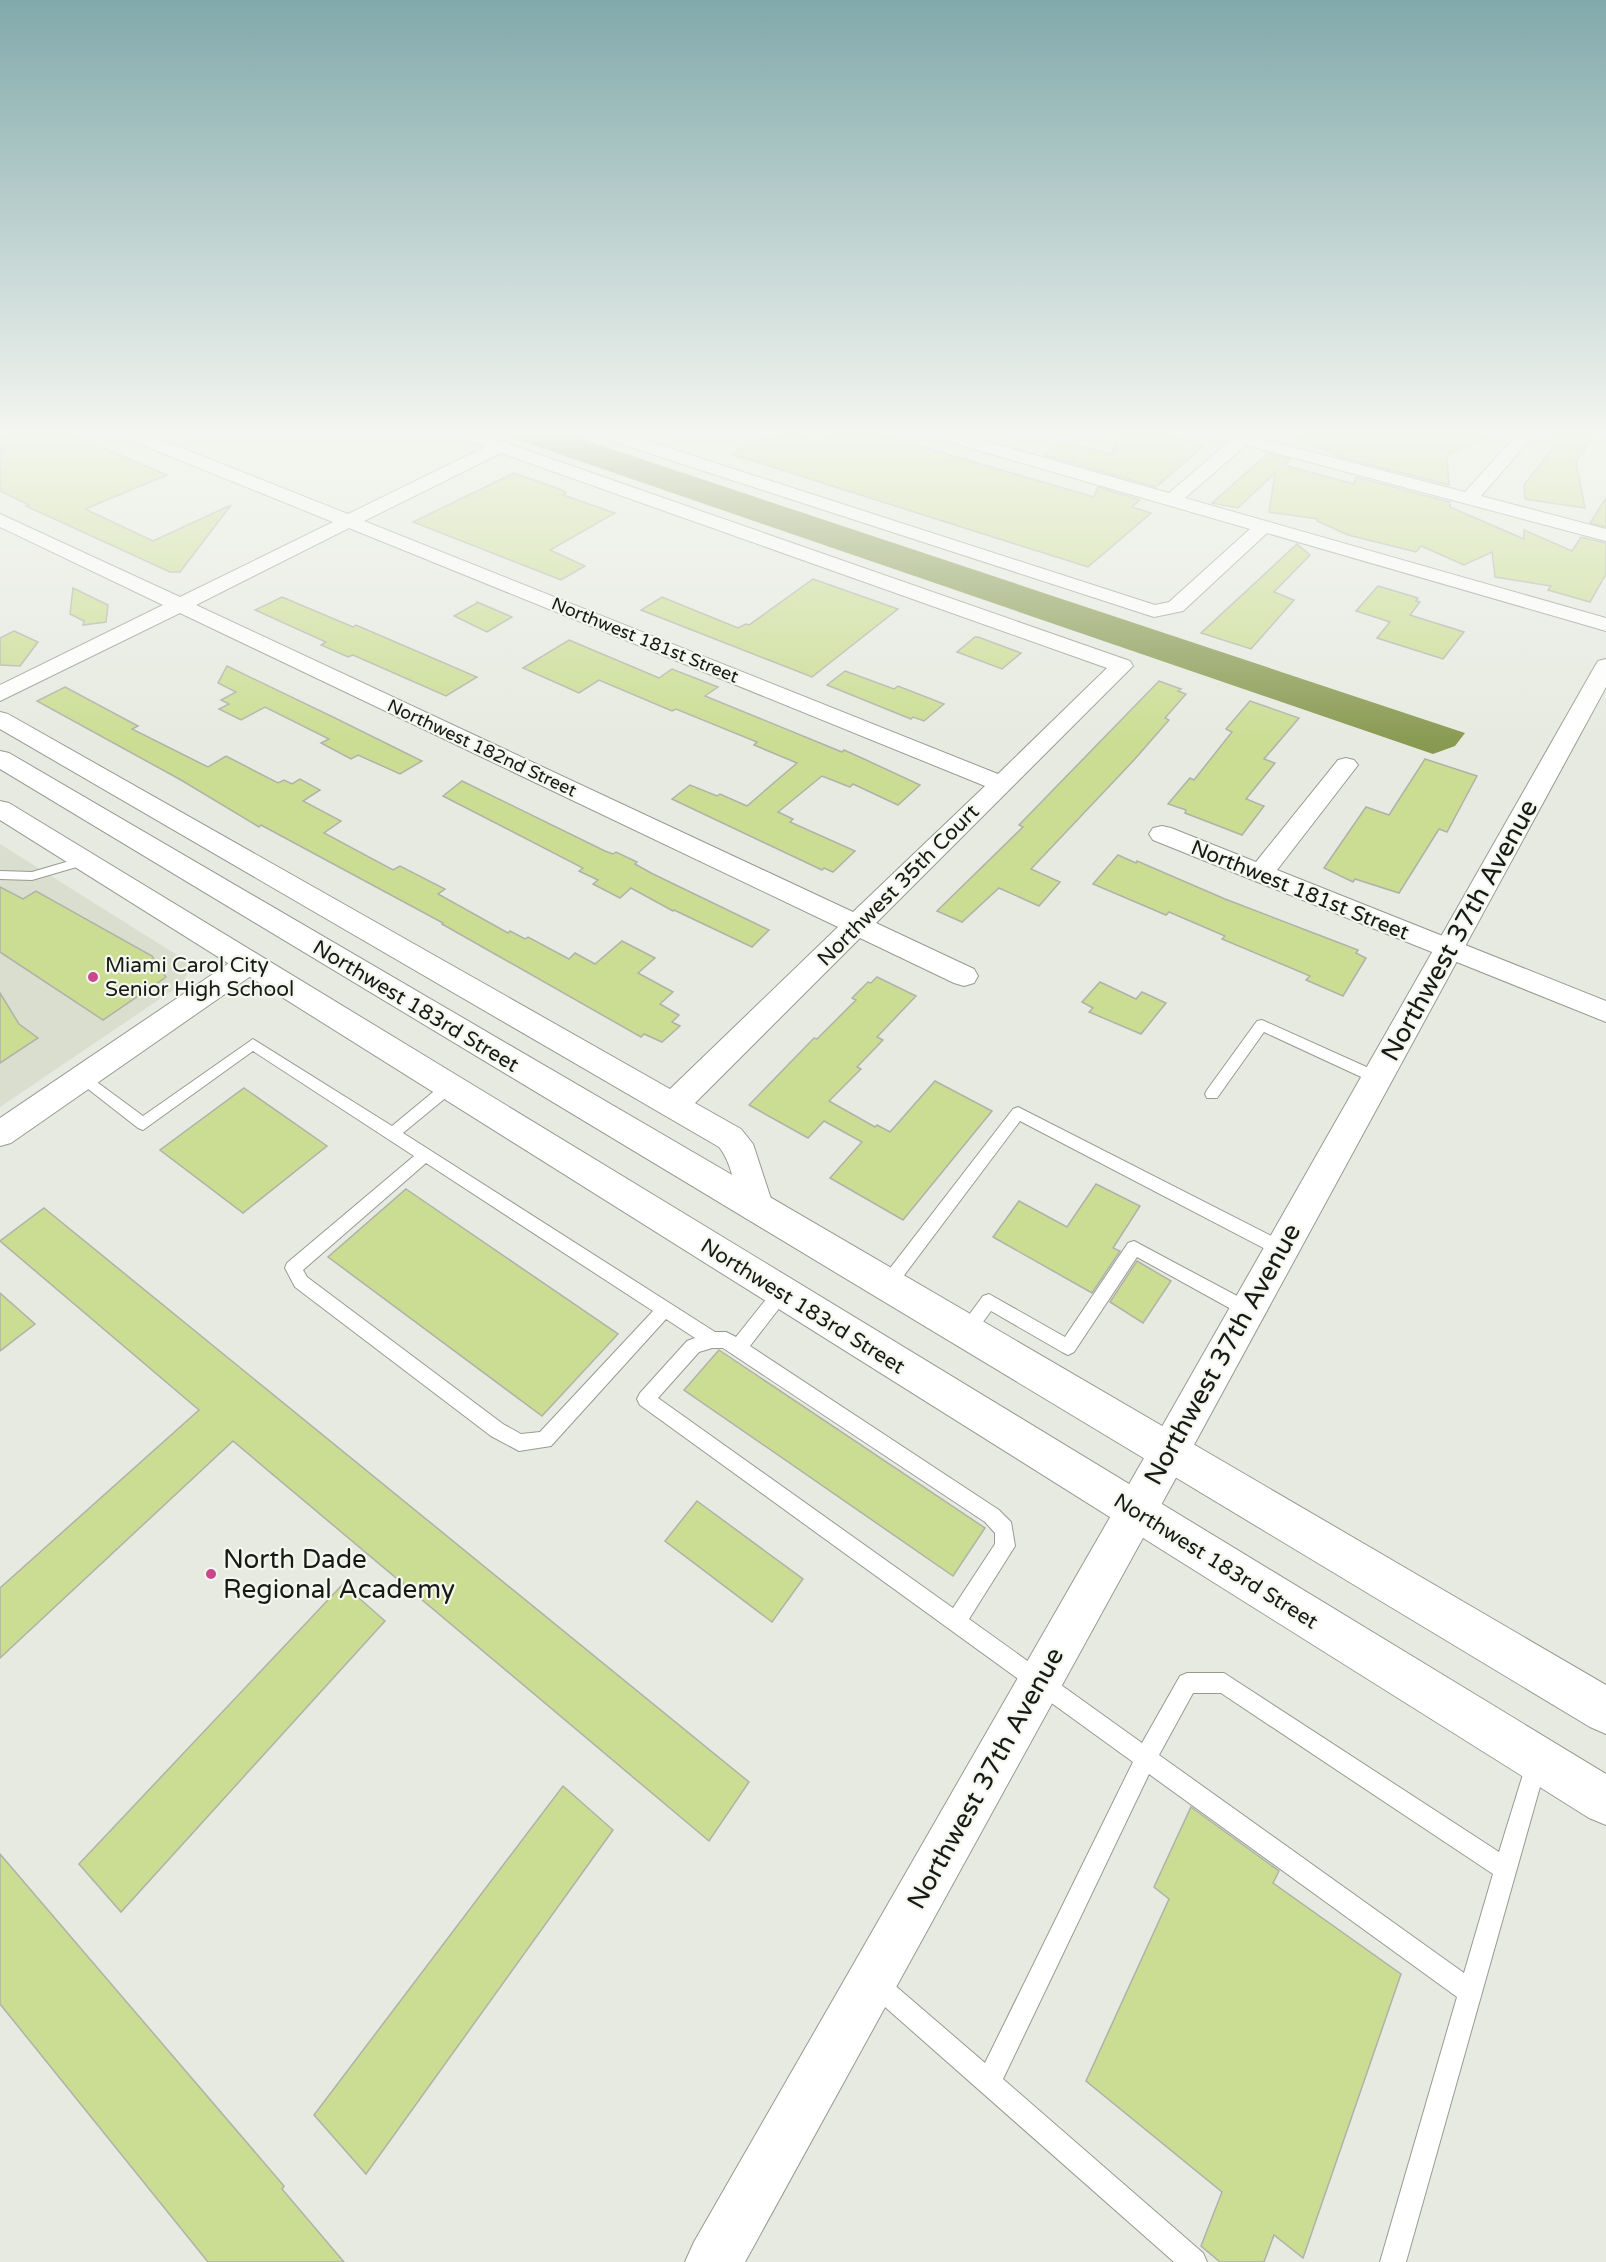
<svg xmlns="http://www.w3.org/2000/svg" width="1606" height="2262" font-family="'Varela Round',sans-serif">
  <style>
    .built { fill: #dadece }
    .water { fill: #889950 }
    .building { fill: #cbdd92; stroke: #b0b2a9; stroke-width: 1.5 }
    .lines { fill: none; stroke-linecap: round; stroke-linejoin: round }
    .lane-casing { stroke: #989b92; stroke-width: 2 }
    .street-casing { stroke: #989b92; stroke-width: 2 }
    .secondary-casing { stroke: #989b92; stroke-width: 2 }
    .primary-casing { stroke: #989b92; stroke-width: 2 }
    .lane { fill: #fff; fill-rule: evenodd }
    .street { fill: #fff; fill-rule: evenodd }
    .secondary { fill: #fff; fill-rule: evenodd }
    .primary { fill: #fff; fill-rule: evenodd }
    .poi-dot { fill: #ca478e; stroke: #f4f7ed; stroke-width: 2 }
    .labels { text-anchor: middle; stroke-width: 4.5; stroke-linejoin: round; paint-order: stroke }
    .far-street-label { font-size: 18px; fill: #181916; stroke: #f4f7ed }
    .street-label { font-size: 21px; fill: #181916; stroke: #f4f7ed }
    .poi-label { font-size: 21px; fill: #181916; stroke: #f4f7ed; text-anchor: start }
    .near-street-label { font-size: 26px; fill: #181916; stroke: #f4f7ed }
    .near-poi-label { font-size: 26px; fill: #181916; stroke: #f4f7ed; text-anchor: start }
  </style>
  <rect width="100%" height="100%" fill="#e7eae0"/>
  <polygon class="built" points="0,844 185,960 189,970 182,984 0,1107"/>
  <polygon class="water" points="489,430 554,430 1465,733 1455,746 1433,754"/>
  <g class="building">
    <polygon points="12,430 61,430 167,475 85,509 153,541 231,505 180,572 170,572 26,506 29,505 0,491 0,434"/>
    <polygon points="838,430 864,430 1094,497 1098,487 1140,500 1132,507 1151,513 1088,567 731,454 759,438 769,441 788,431 817,442"/>
    <polygon points="1119,430 1151,430 1205,445 1156,487 1043,455 1063,441 1112,454"/>
    <polygon points="1277,430 1506,430 1447,455 1449,485 1343,458"/>
    <polygon points="1550,430 1600,430 1576,462 1585,508 1525,499 1524,485 1553,448"/>
    <polygon points="1268,453 1290,459 1284,465 1354,484 1356,477 1450,502 1450,507 1524,539 1524,530 1572,551 1581,537 1606,543 1606,574 1590,602 1548,590 1551,586 1495,577 1492,552 1464,565 1421,546 1416,552 1348,535 1317,521 1318,519 1269,512 1275,473 1238,508 1212,503"/>
    <polygon points="514,473 562,490 566,493 563,495 615,513 550,550 585,566 561,580 413,522"/>
    <polygon points="1606,498 1606,527 1590,523"/>
    <polygon points="1297,544 1310,555 1274,592 1294,600 1251,649 1201,633"/>
    <polygon points="813,579 898,609 812,677 641,610 662,597 738,628 746,624 749,625"/>
    <polygon points="1378,586 1418,598 1416,601 1420,602 1410,615 1464,632 1443,659 1377,638 1390,622 1356,611"/>
    <polygon points="73,588 108,605 106,622 83,625 84,621 70,614"/>
    <polygon points="282,597 353,627 356,625 477,677 446,696 353,655 348,657 321,645 326,642 255,610"/>
    <polygon points="477,603 477,602 512,617 487,632 454,616"/>
    <polygon points="14,631 38,642 20,666 0,665 0,638"/>
    <polygon points="975,637 978,637 1021,653 1002,669 957,652"/>
    <polygon points="569,640 659,678 672,669 718,687 705,696 842,752 844,750 864,759 920,785 898,805 853,784 850,787 822,776 778,812 793,819 790,822 855,851 833,872 824,868 822,870 672,799 690,785 717,796 720,794 747,806 797,763 754,745 757,742 676,709 672,711 599,680 579,693 523,668"/>
    <polygon points="227,666 335,718 422,761 400,774 358,755 351,759 321,743 329,739 265,707 241,720 219,709 229,704 221,700 236,692 218,683"/>
    <polygon points="845,671 894,689 898,686 944,704 924,721 913,717 911,719 827,685"/>
    <polygon points="1159,681 1181,689 1178,691 1186,694 1165,718 1169,720 1134,760 1031,869 1060,882 1039,906 999,888 962,922 937,911 1023,827 1019,825"/>
    <polygon points="65,687 138,726 132,729 208,767 226,756 278,783 284,780 292,784 300,779 320,790 303,801 341,821 324,833 393,870 400,866 445,889 438,894 508,933 510,931 525,939 528,937 569,959 575,953 595,964 622,941 655,958 638,973 673,992 660,1004 679,1015 672,1022 680,1026 662,1042 644,1034 641,1037 442,924 443,923 261,825 259,827 181,780 37,701"/>
    <polygon points="1250,701 1299,718 1264,759 1275,763 1246,799 1264,806 1242,835 1185,813 1186,810 1168,804 1190,778 1194,780 1232,732 1226,729"/>
    <polygon points="1425,759 1477,776 1447,832 1439,829 1399,893 1355,879 1353,882 1324,868 1366,807 1389,815"/>
    <polygon points="462,781 605,851 613,854 616,852 637,862 635,864 651,873 769,930 752,947 674,910 673,911 631,888 620,898 593,884 598,880 579,871 583,868 443,796"/>
    <polygon points="1118,855 1136,863 1137,861 1225,899 1337,942 1358,950 1356,953 1366,958 1343,996 1306,980 1310,976 1222,939 1225,936 1169,912 1166,915 1093,884"/>
    <polygon points="0,887 23,899 36,891 152,956 166,977 103,1020 0,952"/>
    <polygon points="877,977 916,996 877,1037 883,1040 857,1067 861,1069 829,1101 875,1127 877,1125 890,1132 935,1081 992,1111 903,1220 830,1178 862,1142 824,1121 808,1138 749,1105 814,1038 817,1039 856,1000 852,998 868,982 871,983"/>
    <polygon points="1100,982 1136,999 1142,992 1166,1003 1141,1034 1089,1012 1093,1008 1082,1002"/>
    <polygon points="0,993 19,1024 38,1038 0,1063"/>
    <polygon points="244,1088 327,1146 243,1213 160,1150"/>
    <polygon points="1096,1184 1140,1206 1113,1248 1120,1251 1092,1293 993,1237 1019,1201 1067,1227"/>
    <polygon points="406,1189 618,1334 542,1416 328,1257"/>
    <polygon points="44,1208 749,1782 709,1841 233,1441 0,1658 0,1588 199,1410 0,1241"/>
    <polygon points="1137,1261 1171,1281 1143,1323 1110,1302"/>
    <polygon points="0,1293 35,1324 0,1351"/>
    <polygon points="719,1350 985,1528 953,1576 684,1390"/>
    <polygon points="697,1501 803,1579 772,1622 665,1541"/>
    <polygon points="343,1584 385,1621 121,1912 79,1864"/>
    <polygon points="563,1786 613,1830 366,2174 314,2115"/>
    <polygon points="1191,1807 1279,1871 1273,1883 1401,1974 1303,2258 1274,2235 1264,2262 1220,2262 1201,2246 1222,2192 1086,2081 1169,1899 1154,1887"/>
    <polygon points="0,1854 284,2186 282,2189 344,2262 208,2262 0,2004"/>
  </g>
  <g class="lines">
    <defs>
      <g id="lane">
        <polygon points="83,857 89,861 87,864 32,880 0,879 0,871 32,872"/>
        <polygon points="1262,1020 1382,1074 1384,1078 1377,1083 1372,1082 1264,1032 1217,1098 1207,1098 1205,1094 1207,1090 1257,1021"/>
        <path d="M253 1039 392 1126 444 1083H454L456 1087 454 1091 403 1133 715 1332H726L736 1337 775 1288 781 1286 787 1288 789 1293 787 1298 750 1346 999 1510 1011 1522 1015 1546 969 1619 1142 1743 1180 1676 1187 1673H1224L1499 1852 1529 1755 1536 1751 1543 1755 1547 1762 1406 2262H1380L1457 1997 1149 1774 1003 2079 1203 2253 1207 2262H1174L868 1992 864 1984 868 1976 876 1972 884 1976 985 2063 1133 1762 640 1405 637 1399 640 1393 687 1341 695 1338 666 1319 551 1446 519 1451 491 1436 295 1287 285 1268 287 1263 414 1156 253 1051 143 1130 138 1128 74 1078 81 1073 86 1074 143 1116ZM426 1163 653 1311 540 1432 521 1434 503 1424 307 1277 303 1270ZM712 1348H723L985 1522 995 1533V1544L953 1608 658 1398 699 1352ZM1193 1693H1221L1493 1874 1464 1973 1159 1755Z"/>
        <polygon points="1018,1107 1287,1244 1289,1249 1287,1254 1281,1256 1275,1254 1020,1121 893,1290 887,1292 881,1290 879,1285 881,1280 1013,1109"/>
        <polygon points="1134,1241 1254,1305 1256,1310 1254,1315 1248,1317 1242,1315 1137,1257 1074,1352 1068,1355 1062,1352 991,1311 972,1337 966,1339 960,1337 958,1332 960,1327 983,1296 989,1294 1065,1337 1128,1243"/>
      </g>
      <g id="street">
        <path d="M112 430H136L348 514 485 447 447 434 444 430H469L1130 661 1133 666 876 923 974 969 978 976 974 983 964 986 954 983 860 938 695 1103 741 1129 753 1144 774 1208 769 1218 757 1222 745 1218C734 1195 735 1167 719 1147L0 729V712L8 714 670 1089 838 927 180 613 0 701V685L163 605 0 527V514L180 597 333 522 115 434ZM501 453 1107 668 998 774 364 521ZM349 528 985 786 853 912 196 605Z"/>
        <polygon points="587,430 613,430 1155,605 1169,602 1250,529 922,434 920,430 946,430 1169,493 1230,441 1202,434 1200,430 1227,430 1465,492 1521,430 1538,430 1481,496 1606,529 1606,541 1246,445 1185,498 1606,618 1606,631 1267,533 1183,611 1154,617 590,434"/>
        <polygon points="1346,758 1354,760 1358,765 1277,870 1606,1001 1606,1022 1153,840 1149,834 1153,828 1162,826 1171,828 1256,862 1338,760"/>
        <polygon points="248,954 258,957 262,964 258,971 11,1143 0,1146 0,1118 238,957"/>
      </g>
      <polygon id="secondary" points="1606,659 1606,687 1183,1465 745,2262 685,2262 694,2242 1155,1439 1595,666 1598,661"/>
      <g id="primary">
        <polygon points="0,751 9,753 1606,1685 1606,1734 1590,1727 0,769"/>
        <polygon points="0,801 9,803 1606,1774 1606,1825 1589,1818 0,820"/>
      </g>
    </defs>
    <use href="#lane" class="lane-casing"/>
    <use href="#street" class="street-casing"/>
    <use href="#secondary" class="secondary-casing"/>
    <use href="#primary" class="primary-casing"/>
    <use href="#lane" class="lane"/>
    <use href="#street" class="street"/>
    <use href="#secondary" class="secondary"/>
    <use href="#primary" class="primary"/>
  </g>
  <linearGradient id="sky" x2="0" y2="1"><stop stop-color="#81a9ab"/><stop offset="0.58" stop-color="#f4f6f1"/><stop offset="1" stop-color="#f4f6f1" stop-opacity="0"/></linearGradient>
  <rect width="1606" height="746" fill="url(#sky)"/>
  <g class="poi-dot">
    <circle cx="93" cy="977" r="6"/>
    <circle cx="211" cy="1574" r="6"/>
  </g>
  <g class="labels">
    <g class="far-street-label">
      <text transform="translate(645 640) rotate(22)" y="6">Northwest 181st Street</text>
      <text transform="translate(482 748) rotate(25)" y="6">Northwest 182nd Street</text>
    </g>
    <g class="street-label">
      <text transform="translate(898 885) rotate(-45)" y="7">Northwest 35th Court</text>
      <text transform="translate(1300 890) rotate(22)" y="7">Northwest 181st Street</text>
      <text transform="translate(416 1006) rotate(31)" y="7">Northwest 183rd Street</text>
      <text transform="translate(803 1306) rotate(32)" y="7">Northwest 183rd Street</text>
      <text transform="translate(1216 1561) rotate(32)" y="7">Northwest 183rd Street</text>
    </g>
    <g class="poi-label">
      <text x="105" y="972">Miami Carol City<tspan x="105" dy="24">Senior High School</tspan></text>
    </g>
    <g class="near-street-label">
      <text transform="translate(1459 930) rotate(-61)" y="9">Northwest 37th Avenue</text>
      <text transform="translate(1222 1354) rotate(-61)" y="9">Northwest 37th Avenue</text>
      <text transform="translate(985 1778) rotate(-61)" y="9">Northwest 37th Avenue</text>
    </g>
    <g class="near-poi-label">
      <text x="223" y="1568">North Dade<tspan x="223" dy="30">Regional Academy</tspan></text>
    </g>
  </g>
</svg>
